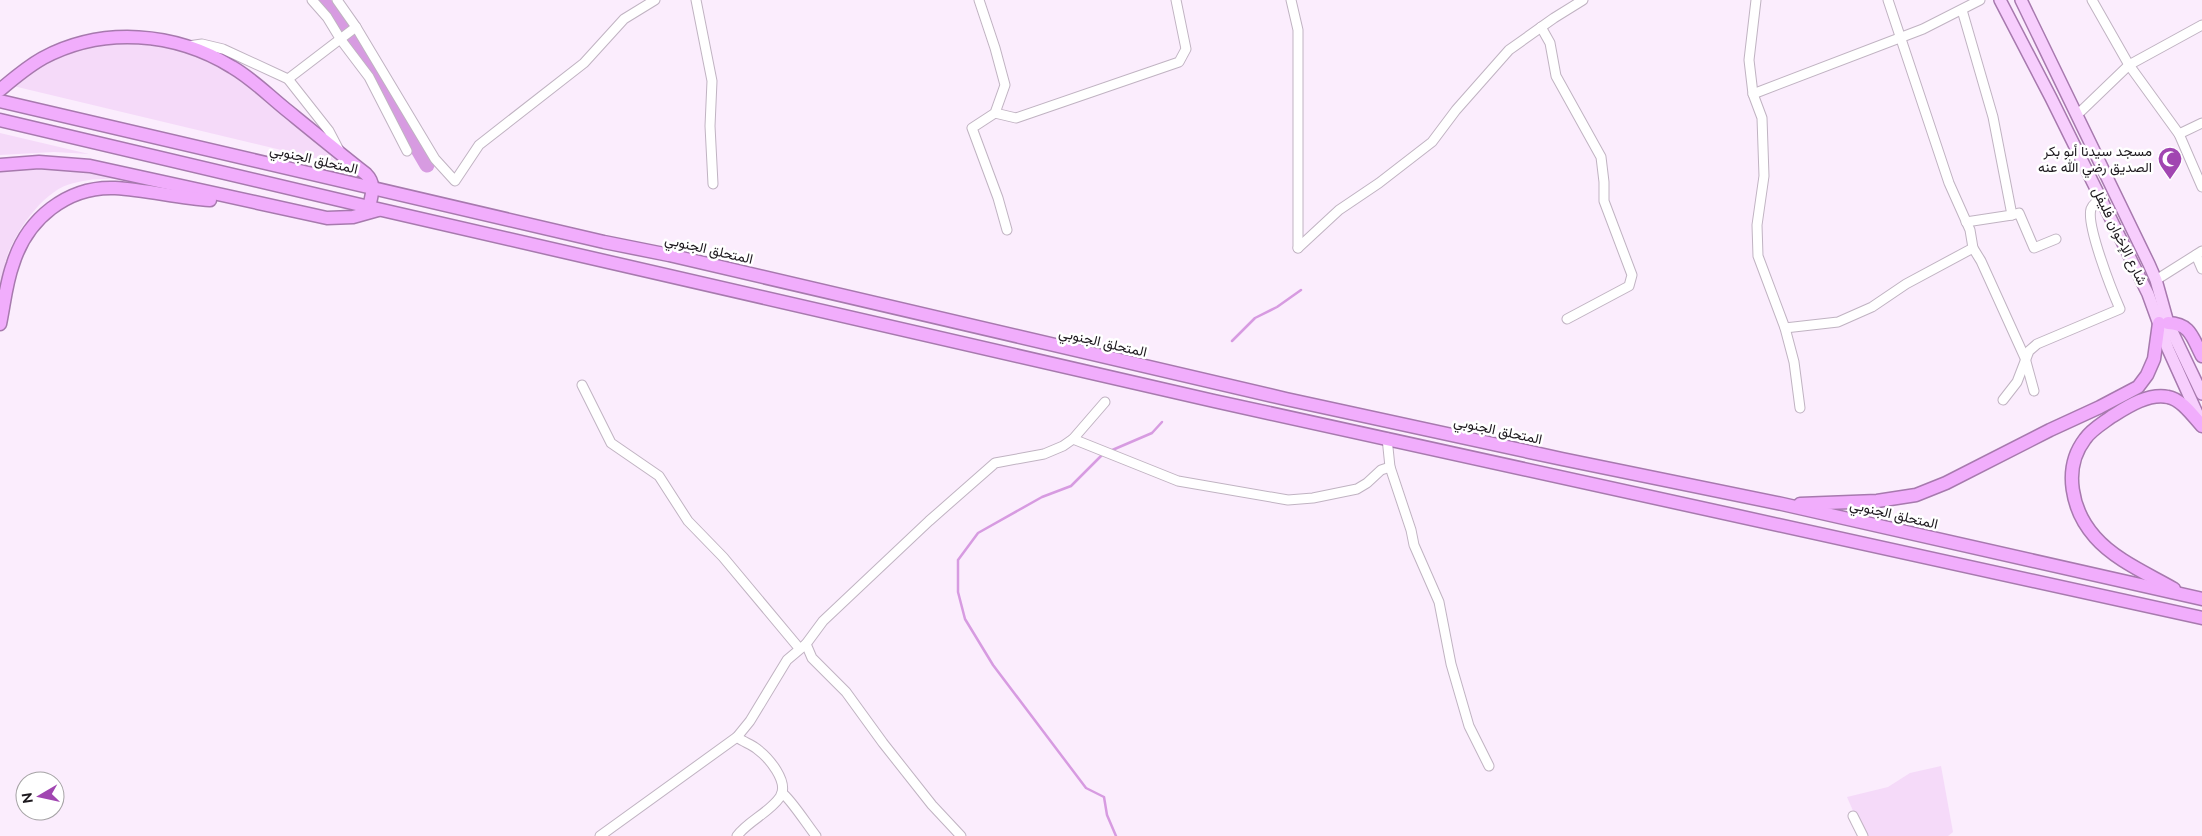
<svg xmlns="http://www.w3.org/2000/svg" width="2202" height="836" font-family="Raleway,Vazirmatn,sans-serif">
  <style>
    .green { fill: #f5daf9 }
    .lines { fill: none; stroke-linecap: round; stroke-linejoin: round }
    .stream { stroke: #d79be1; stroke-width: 2.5 }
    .river { stroke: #d79be1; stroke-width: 15 }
    .minor-casing { stroke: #c0b3c2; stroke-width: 11 }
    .major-casing { stroke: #a779ae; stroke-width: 14 }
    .highway-casing { stroke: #a779ae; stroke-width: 15 }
    .minor { stroke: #fff; stroke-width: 9 }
    .major { stroke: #f7cefd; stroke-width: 11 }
    .highway { stroke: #f1adfc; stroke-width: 12 }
    .labels { text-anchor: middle; stroke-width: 5; stroke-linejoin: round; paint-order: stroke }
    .poi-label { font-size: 14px; fill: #1d191e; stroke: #fff; text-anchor: end }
    .street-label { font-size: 14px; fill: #1d191e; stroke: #fff }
  </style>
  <rect width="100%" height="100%" fill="#fbedfd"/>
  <g class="green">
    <path d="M115 43C138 44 160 45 183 51 239 67 296 126 340 164L9 85 44 64 80 50Z"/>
    <polygon points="0,133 89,154 54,152 0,155"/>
    <path d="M60 165 143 180C120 179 96 177 74 183 45 189 20 226 9 251 4 263 3 277 0 289V170Z"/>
    <polygon points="1941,766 1953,832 1948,836 1864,836 1847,797 1888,787 1910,773"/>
  </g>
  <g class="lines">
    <g class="stream">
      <polyline points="1232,341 1255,318 1277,307 1301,290"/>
      <polyline points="1110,451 1152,433 1162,422"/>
      <polyline points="1103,454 1071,486 1042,497 978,533 958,560 958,592 965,619 993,665 1086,788 1104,797 1107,815 1116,836"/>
    </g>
    <polyline class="river" points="322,0 379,76 389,100 427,165"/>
    <defs>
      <g id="minor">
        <polyline points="312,0 327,17 341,40 369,77 407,151"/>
        <polyline points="337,0 356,27 435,159 455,181 479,145 584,63 624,19 655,0"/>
        <polyline points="696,0 712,81 710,126 713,184"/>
        <polyline points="979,0 995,48 1005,85 995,113 972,128 998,198 1007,230"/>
        <polyline points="1291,0 1298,30 1298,248"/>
        <polyline points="1756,0 1749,60 1753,94 1762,118 1764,176 1757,225 1758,256 1785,328 1794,362 1800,408"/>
        <polyline points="1888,0 1949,183 1970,230 1973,248 1981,261 2025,358 2034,391"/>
        <polyline points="2092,0 2129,65 2179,134 2202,187"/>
        <polyline points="1962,10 1993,117 2012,215 1966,222"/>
        <polyline points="1541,27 1550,43 1556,76 1601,157 1604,182 1604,201 1632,275 1629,286 1567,319"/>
        <polyline points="188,46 202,44 223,49 288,79 329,131 340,152"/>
        <polyline points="288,79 356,27"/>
        <polyline points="1753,94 1923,29 1980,0"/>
        <polyline points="995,113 1016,118 1179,62 1186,49 1176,0"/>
        <polyline points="2077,115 2129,65 2202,25"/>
        <polyline points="2179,134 2202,123"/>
        <polyline points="2012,215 2019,213 2034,248 2056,239"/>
        <polyline points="1298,248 1339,210 1379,183 1432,142 1456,110 1509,50 1554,18 1583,0"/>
        <polyline points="2196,255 2202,269"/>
        <polyline points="2156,280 2202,251"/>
        <polyline points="1785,328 1838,322 1872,307 1906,284 1973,248"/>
        <polyline points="582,385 611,443 659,476 688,521 723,557 799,648"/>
        <path d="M2003 400 2017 382 2029 351 2037 344 2120 309C2112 291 2086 225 2091 209 2093 204 2097 201 2102 199"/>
        <polyline points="1387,438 1390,467 1411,530 1414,545 1439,602 1451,664 1469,726 1489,766"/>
        <polyline points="1073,439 1178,481 1288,500 1313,498 1357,489 1367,483 1381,470 1390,467"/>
        <polyline points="806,644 812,658 846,692 883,743 932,805 961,836"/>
        <path d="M737 737C743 742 751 744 757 749 768 757 790 782 780 797 769 813 748 821 737 836"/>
        <path d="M782 793C790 798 808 826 816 836"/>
        <polyline points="1853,816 1863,836"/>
        <polyline points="600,836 737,737 750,721 787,660 806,644 823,621 929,521 995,463 1044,454 1063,446 1073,439 1105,402"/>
      </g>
      <g id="major">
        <polyline points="2000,0 2051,98 2148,294 2168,349 2201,422"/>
        <polyline points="2021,0 2149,264 2156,280 2168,323 2202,394"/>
      </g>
      <g id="highway">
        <path d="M0 90C14 78 27 67 43 58 103 26 175 32 232 67 251 78 266 93 283 107 310 129 338 152 366 174 376 184 372 194 369 207"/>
        <polyline points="0,101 604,242 669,255 1286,399 1562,459 1782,504 2202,599"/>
        <polyline points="0,120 369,207 1214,401 2202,618"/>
        <polyline points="0,165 39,162 90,166 327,218 353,217 378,210"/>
        <path d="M2168 323C2191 324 2192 337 2202 356"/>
        <path d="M0 324C4 305 6 283 13 264 27 219 67 186 115 188 147 190 179 198 210 200"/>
        <polyline points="1800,504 1877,501 1916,495 1946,483 2050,430 2100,407 2138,387 2147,375 2154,359 2159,323"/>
        <path d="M2174 589C2148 574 2115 560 2095 537 2072 511 2062 469 2085 439 2091 430 2103 423 2111 417 2127 407 2148 393 2168 397 2181 399 2193 416 2202 426"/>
      </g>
    </defs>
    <use href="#minor" class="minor-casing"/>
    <use href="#major" class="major-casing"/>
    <use href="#highway" class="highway-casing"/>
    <use href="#minor" class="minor"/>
    <use href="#major" class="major"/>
    <use href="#highway" class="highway"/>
  </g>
  <defs>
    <symbol id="mosque-pin" viewBox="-11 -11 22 30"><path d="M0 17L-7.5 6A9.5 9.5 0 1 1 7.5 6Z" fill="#a146b1" stroke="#fff"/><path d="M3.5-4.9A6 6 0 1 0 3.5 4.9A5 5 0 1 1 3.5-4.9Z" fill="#fff"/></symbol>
  </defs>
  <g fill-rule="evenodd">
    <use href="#mosque-pin" x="2156" y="145" width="28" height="38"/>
  </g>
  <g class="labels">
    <g class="poi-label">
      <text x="2152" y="156">مسجد سيدنا أبو بكر<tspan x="2152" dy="16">الصديق رضي الله عنه</tspan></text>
    </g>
    <g class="street-label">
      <text transform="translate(314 159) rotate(13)" y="5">المتحلق الجنوبي</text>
      <text transform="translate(2120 236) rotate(64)" y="5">شارع الإخوان فليفل</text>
      <text transform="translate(709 249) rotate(13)" y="5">المتحلق الجنوبي</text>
      <text transform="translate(1103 342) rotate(13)" y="5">المتحلق الجنوبي</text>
      <text transform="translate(1498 430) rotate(12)" y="5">المتحلق الجنوبي</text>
      <text transform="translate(1894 514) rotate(13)" y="5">المتحلق الجنوبي</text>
    </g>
  </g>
  <g transform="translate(40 796) rotate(261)"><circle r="24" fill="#ffffff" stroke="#a5a3a5"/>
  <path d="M0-4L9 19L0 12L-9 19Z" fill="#a146b1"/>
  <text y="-8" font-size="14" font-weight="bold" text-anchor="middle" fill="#1d191e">N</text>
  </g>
</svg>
